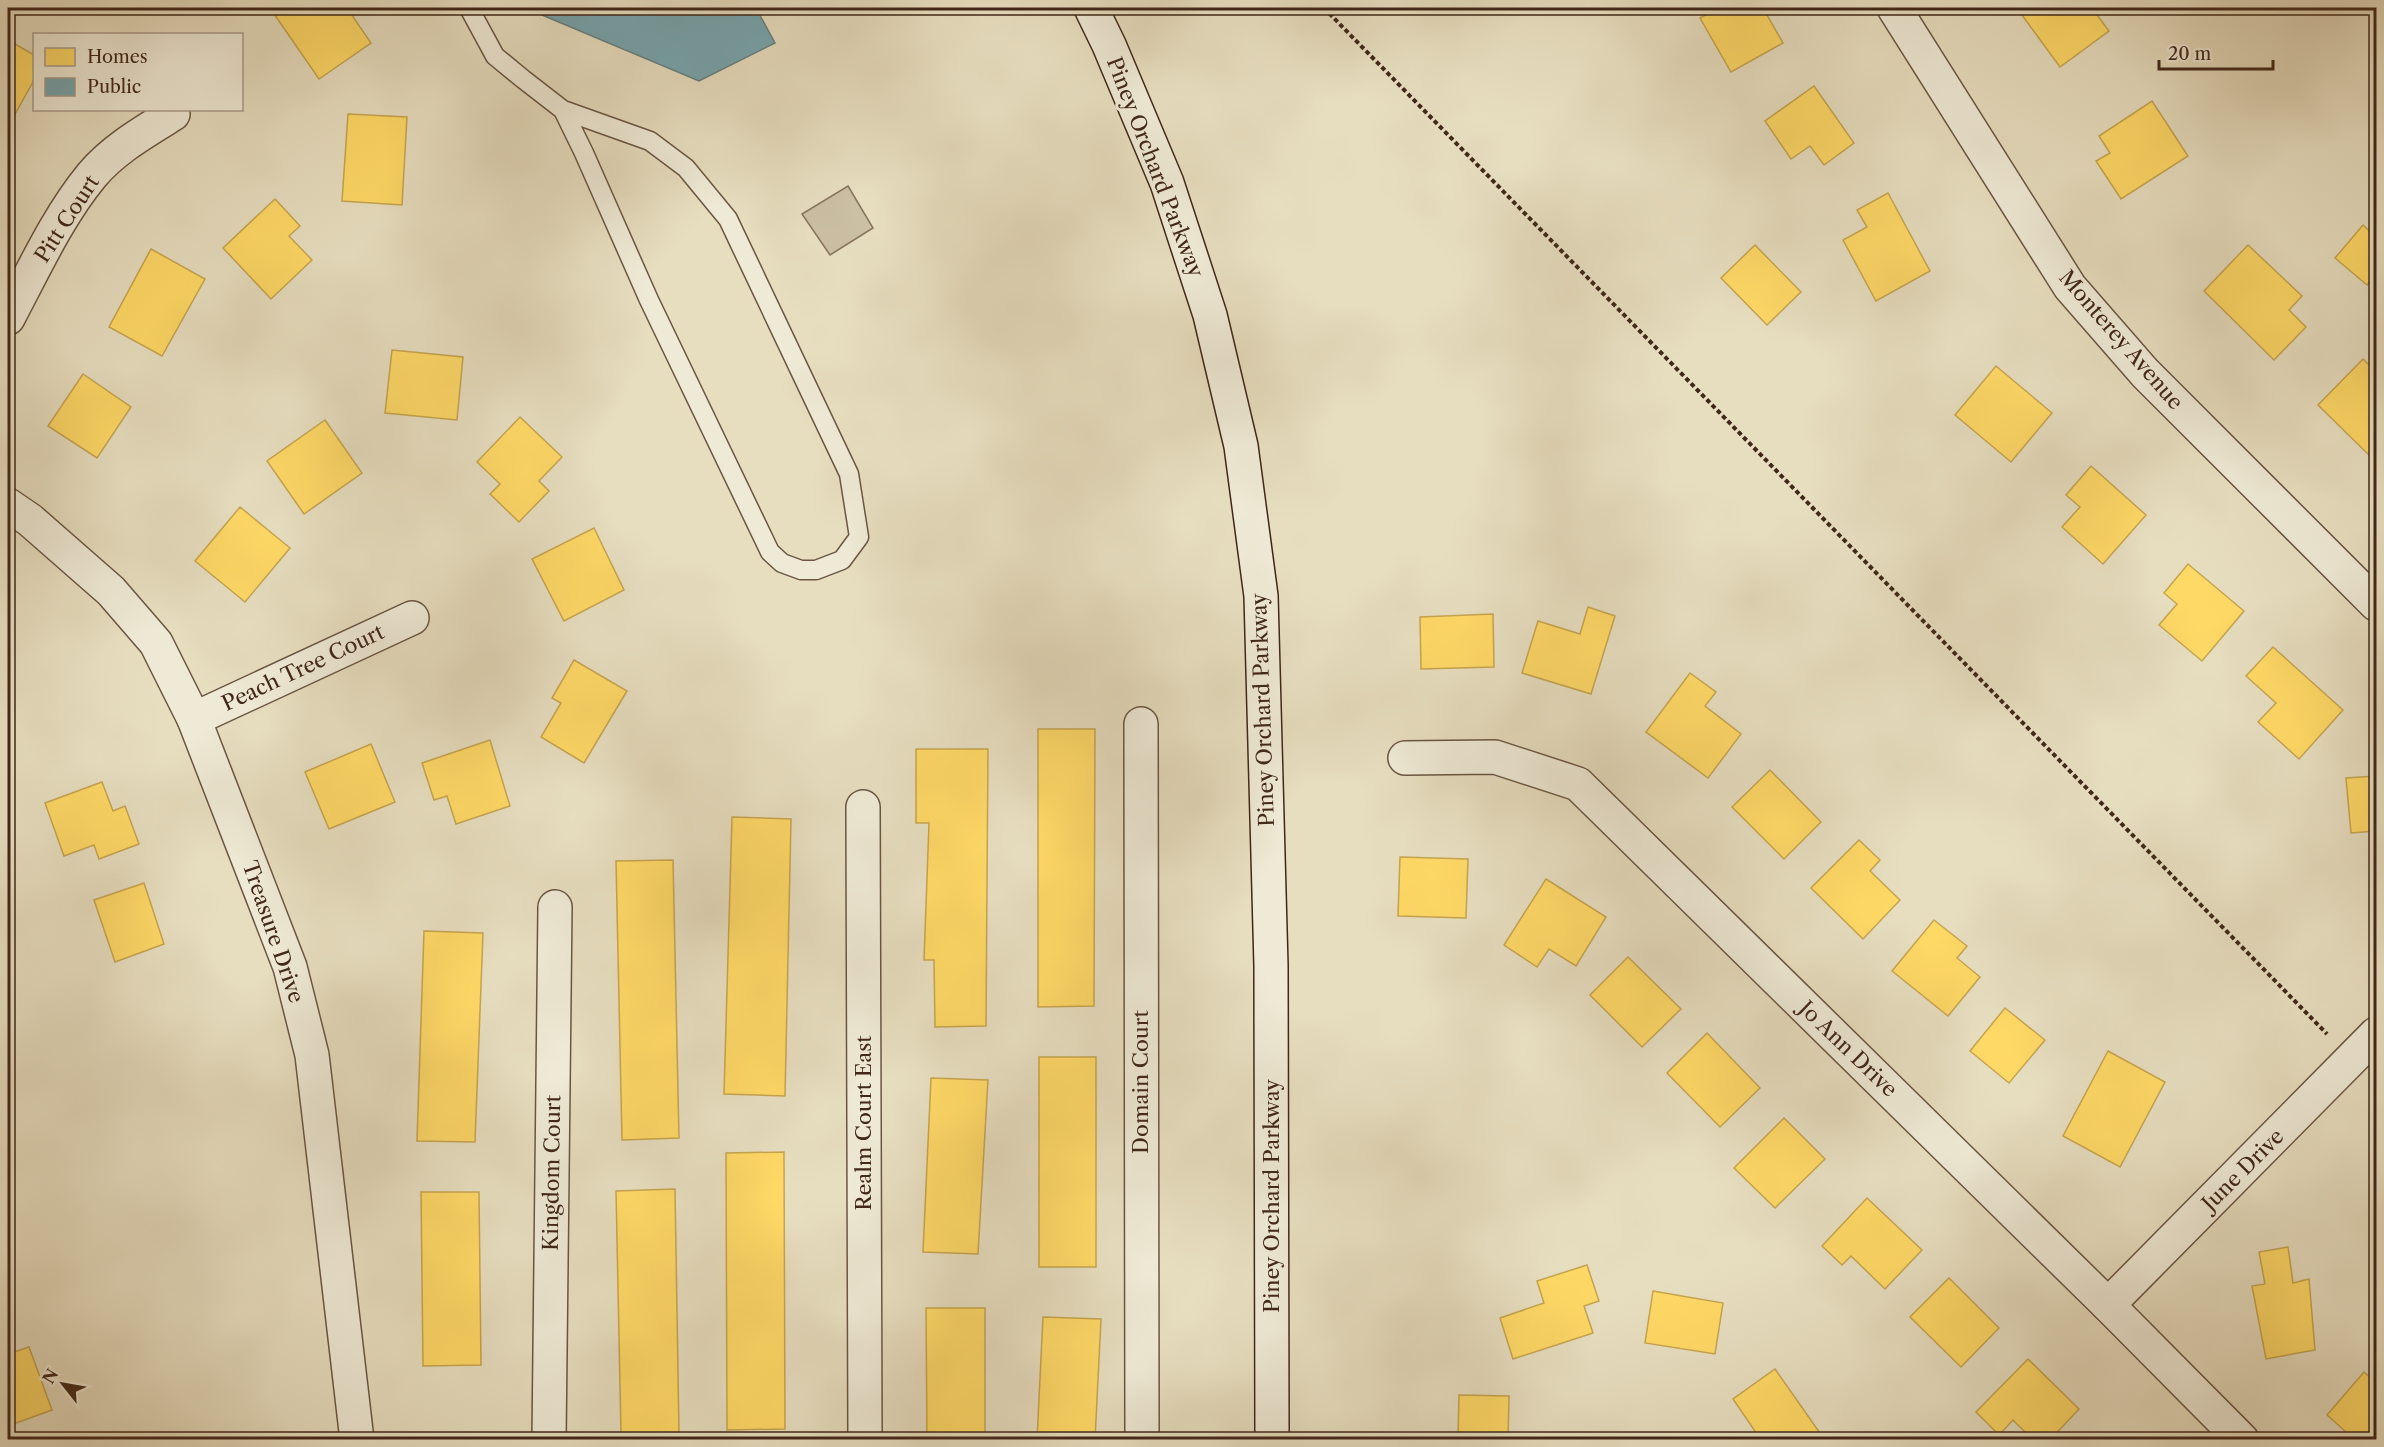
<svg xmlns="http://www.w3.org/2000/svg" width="2384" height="1447" font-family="'Libre Caslon Text',serif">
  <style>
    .green { fill: #cbbfa4; stroke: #86735e; stroke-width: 1.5 }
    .homes { fill: #ffd966; stroke: #c6a44f; stroke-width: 1.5 }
    .public { fill: #76a5af; stroke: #667f82; stroke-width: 1.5 }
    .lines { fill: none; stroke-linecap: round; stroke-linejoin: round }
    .lane-casing { stroke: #6a5543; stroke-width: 21 }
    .street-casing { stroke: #6a5543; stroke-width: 36 }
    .secondary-casing { stroke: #402719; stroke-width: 36 }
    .path { stroke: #402719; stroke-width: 4; stroke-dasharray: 4.5 3; stroke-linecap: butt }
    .lane { stroke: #efead6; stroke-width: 18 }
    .street { stroke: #efead6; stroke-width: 33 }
    .secondary { stroke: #efead6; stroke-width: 33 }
    .labels { text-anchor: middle; stroke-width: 6; stroke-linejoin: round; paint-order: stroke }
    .street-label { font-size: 21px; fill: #402719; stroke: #efead6 }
  </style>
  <rect width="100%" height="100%" fill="#e7dec0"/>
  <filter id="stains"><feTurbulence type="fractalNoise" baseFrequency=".00333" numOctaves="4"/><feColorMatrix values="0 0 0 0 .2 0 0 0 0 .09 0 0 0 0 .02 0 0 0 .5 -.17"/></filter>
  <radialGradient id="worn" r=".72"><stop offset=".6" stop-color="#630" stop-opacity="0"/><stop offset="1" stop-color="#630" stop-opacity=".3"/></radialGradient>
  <polygon class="green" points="848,186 873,228 830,255 802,214"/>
  <g class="homes">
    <polygon points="278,8 347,8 371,43 319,79 272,11"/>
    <polygon points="1718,8 1763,8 1783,43 1731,72 1700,18"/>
    <polygon points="2024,8 2092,8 2109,31 2060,67 2019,11"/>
    <polygon points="15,44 34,55 34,80 10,123 8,122 8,56"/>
    <polygon points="1814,86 1854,143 1824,165 1810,146 1791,159 1765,121"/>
    <polygon points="2152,101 2188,156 2121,199 2096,161 2110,153 2099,136"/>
    <polygon points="348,114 407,117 402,205 342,201"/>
    <polygon points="1888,193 1930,271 1876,301 1843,240 1867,227 1857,210"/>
    <polygon points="275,199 300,226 289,236 312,260 271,299 223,248"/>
    <polygon points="2363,225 2376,237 2376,274 2367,285 2335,258"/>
    <polygon points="1755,245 1801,292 1767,325 1721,278"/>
    <polygon points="2248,245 2302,296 2289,310 2306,327 2274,360 2204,291"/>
    <polygon points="151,249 205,279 162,356 109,327"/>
    <polygon points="392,350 463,357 457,420 385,413"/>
    <polygon points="2363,359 2376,372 2376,449 2370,456 2318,405"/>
    <polygon points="1996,366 2052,413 2011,462 1955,415"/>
    <polygon points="83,374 131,407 97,458 48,426"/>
    <polygon points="520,417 562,457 539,481 549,491 519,522 490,494 500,484 477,462"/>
    <polygon points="325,420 362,473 304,514 267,461"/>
    <polygon points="2091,466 2146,515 2103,564 2062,527 2080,507 2066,495"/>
    <polygon points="240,507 290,548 245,602 195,561"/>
    <polygon points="594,528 624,590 564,621 532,559"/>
    <polygon points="2188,564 2244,611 2202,661 2159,625 2177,604 2164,593"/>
    <polygon points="1588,607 1615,616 1591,694 1522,673 1538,621 1580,634"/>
    <polygon points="1493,614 1494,667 1421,669 1420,617"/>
    <polygon points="2273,647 2343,710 2299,759 2258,722 2276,703 2246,676"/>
    <polygon points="574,660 627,691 584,763 541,737 561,703 552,698"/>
    <polygon points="1690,673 1716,692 1705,706 1741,734 1708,778 1646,732"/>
    <polygon points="1038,729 1095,729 1094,1006 1038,1007"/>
    <polygon points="490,740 510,806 456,824 447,796 434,800 422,763"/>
    <polygon points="371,744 395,802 329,829 305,772"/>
    <polygon points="916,749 988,749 986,1026 935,1027 934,960 924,960 929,823 916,823"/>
    <polygon points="1770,770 1821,822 1784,859 1732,807"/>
    <polygon points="2376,776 2376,831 2351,833 2346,778"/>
    <polygon points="102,782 113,811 125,806 139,844 99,859 94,845 64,856 45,803"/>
    <polygon points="732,817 791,819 785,1096 724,1094"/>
    <polygon points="1859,840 1880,860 1870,871 1900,900 1863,939 1811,888"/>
    <polygon points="1400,857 1468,859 1466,918 1398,916"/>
    <polygon points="673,860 679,1138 622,1140 616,861"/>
    <polygon points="1546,879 1606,917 1576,966 1549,949 1537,967 1504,945"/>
    <polygon points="144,883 164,944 115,962 94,900"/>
    <polygon points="1934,920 1967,946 1957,958 1980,977 1948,1016 1892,971"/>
    <polygon points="424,931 483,933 475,1142 417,1141"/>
    <polygon points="1628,957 1681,1009 1642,1047 1590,995"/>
    <polygon points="2005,1008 2045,1040 2009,1083 1970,1051"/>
    <polygon points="1707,1033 1760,1088 1720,1127 1667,1073"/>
    <polygon points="2108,1051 2165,1082 2120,1167 2063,1136"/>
    <rect x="1039" y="1057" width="57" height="210"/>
    <polygon points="931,1078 988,1080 978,1254 923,1252"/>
    <polygon points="1784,1118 1825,1159 1775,1208 1734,1168"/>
    <polygon points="784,1152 785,1429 727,1430 726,1153"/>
    <polygon points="675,1189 679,1433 621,1434 616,1191"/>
    <polygon points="421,1192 479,1192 481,1365 423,1366"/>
    <polygon points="1867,1198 1922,1250 1885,1289 1851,1256 1842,1265 1822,1246"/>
    <polygon points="2288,1247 2293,1283 2309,1279 2315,1350 2266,1359 2252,1286 2265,1284 2259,1252"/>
    <polygon points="1587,1265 1599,1301 1584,1306 1593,1333 1513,1359 1500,1318 1544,1303 1537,1281"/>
    <polygon points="1949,1278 1999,1328 1961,1367 1910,1317"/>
    <polygon points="1653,1291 1723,1303 1715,1354 1645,1343"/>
    <polygon points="926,1308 985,1308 985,1440 927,1440"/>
    <polygon points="1043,1317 1101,1319 1095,1440 1037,1440"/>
    <polygon points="29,1347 52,1410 8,1426 8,1354"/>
    <polygon points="2028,1359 2079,1409 2050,1440 2033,1440 2013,1420 1999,1435 1976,1412"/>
    <polygon points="1775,1369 1822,1436 1818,1440 1761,1440 1733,1399"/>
    <polygon points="2364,1372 2376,1383 2376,1440 2355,1440 2327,1415"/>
    <polygon points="1459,1395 1509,1396 1508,1440 1458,1440"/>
  </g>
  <polygon class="public" points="535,8 756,8 775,43 699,81 537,13"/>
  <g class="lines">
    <defs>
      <polyline id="lane" points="469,8 495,56 523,79 563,110 650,141 686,168 728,219 849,474 859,537 842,560 816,570 801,570 782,563 770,552 649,300 584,153 563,110"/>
      <g id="street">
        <polyline points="1894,8 2070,287 2145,373 2376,604"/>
        <path d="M8 318C33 271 58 216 92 175 114 149 144 132 173 114"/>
        <polyline points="8,505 30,520 111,591 156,643 194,719 290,967 312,1055 357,1440"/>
        <polyline points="194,719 412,618"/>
        <polyline points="1141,724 1142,1440"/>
        <polyline points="1405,758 1495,757 1578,784 2108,1305 2242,1440"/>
        <polyline points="863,807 865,1440"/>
        <polyline points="2108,1305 2376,1034"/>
        <polyline points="549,1440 555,907"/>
      </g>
      <polyline id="secondary" points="1091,8 1109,45 1167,183 1210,315 1241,446 1261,596 1271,966 1272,1440"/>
    </defs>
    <use href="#lane" class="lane-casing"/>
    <use href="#street" class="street-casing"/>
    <use href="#secondary" class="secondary-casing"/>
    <polyline class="path" points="1324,8 2327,1034"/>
    <use href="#lane" class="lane"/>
    <use href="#street" class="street"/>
    <use href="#secondary" class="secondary"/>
  </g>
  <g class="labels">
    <g class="street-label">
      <text transform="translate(1155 167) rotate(69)" y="7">Piney Orchard Parkway</text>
      <text transform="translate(67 219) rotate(-57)" y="7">Pitt Court</text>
      <text transform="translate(2121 340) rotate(49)" y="7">Monterey Avenue</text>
      <text transform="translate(303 668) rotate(-25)" y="7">Peach Tree Court</text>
      <text transform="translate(1263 710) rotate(-92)" y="7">Piney Orchard Parkway</text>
      <text transform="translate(273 932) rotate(71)" y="7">Treasure Drive</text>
      <text transform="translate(1848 1049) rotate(44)" y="7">Jo Ann Drive</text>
      <text transform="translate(1141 1082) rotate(-90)" y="7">Domain Court</text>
      <text transform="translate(864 1123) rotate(-90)" y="7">Realm Court East</text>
      <text transform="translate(2243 1170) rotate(-45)" y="7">June Drive</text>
      <text transform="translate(552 1173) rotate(-89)" y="7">Kingdom Court</text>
      <text transform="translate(1272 1196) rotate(-90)" y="7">Piney Orchard Parkway</text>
    </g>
  </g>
  <rect width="2384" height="1447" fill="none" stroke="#e7dec0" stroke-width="30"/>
  <rect x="9" y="9" width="2366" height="1429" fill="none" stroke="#402719" stroke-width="3"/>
  <rect x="15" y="15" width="2354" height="1417" fill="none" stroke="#402719" stroke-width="1.5"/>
  <rect x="33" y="33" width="210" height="78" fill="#efead6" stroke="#a99c8a" stroke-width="1.5"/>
  <rect x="45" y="48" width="30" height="18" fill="#ffd966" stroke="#a99c8a" stroke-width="1.5"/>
  <text x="87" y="63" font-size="18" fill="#402719">Homes</text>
  <rect x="45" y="78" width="30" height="18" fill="#76a5af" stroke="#a99c8a" stroke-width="1.5"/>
  <text x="87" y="93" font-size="18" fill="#402719">Public</text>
  <g transform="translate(63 1384) rotate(301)" stroke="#efead6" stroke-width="4.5" paint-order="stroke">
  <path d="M0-4.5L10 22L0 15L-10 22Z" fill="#402719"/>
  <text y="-9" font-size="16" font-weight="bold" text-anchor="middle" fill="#402719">N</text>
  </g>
  <path d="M2159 60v9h114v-9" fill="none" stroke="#402719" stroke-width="3"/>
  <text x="2168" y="60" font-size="18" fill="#402719" stroke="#efead6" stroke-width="4.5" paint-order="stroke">20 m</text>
  <rect width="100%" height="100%" filter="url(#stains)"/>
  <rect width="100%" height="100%" fill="url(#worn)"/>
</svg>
